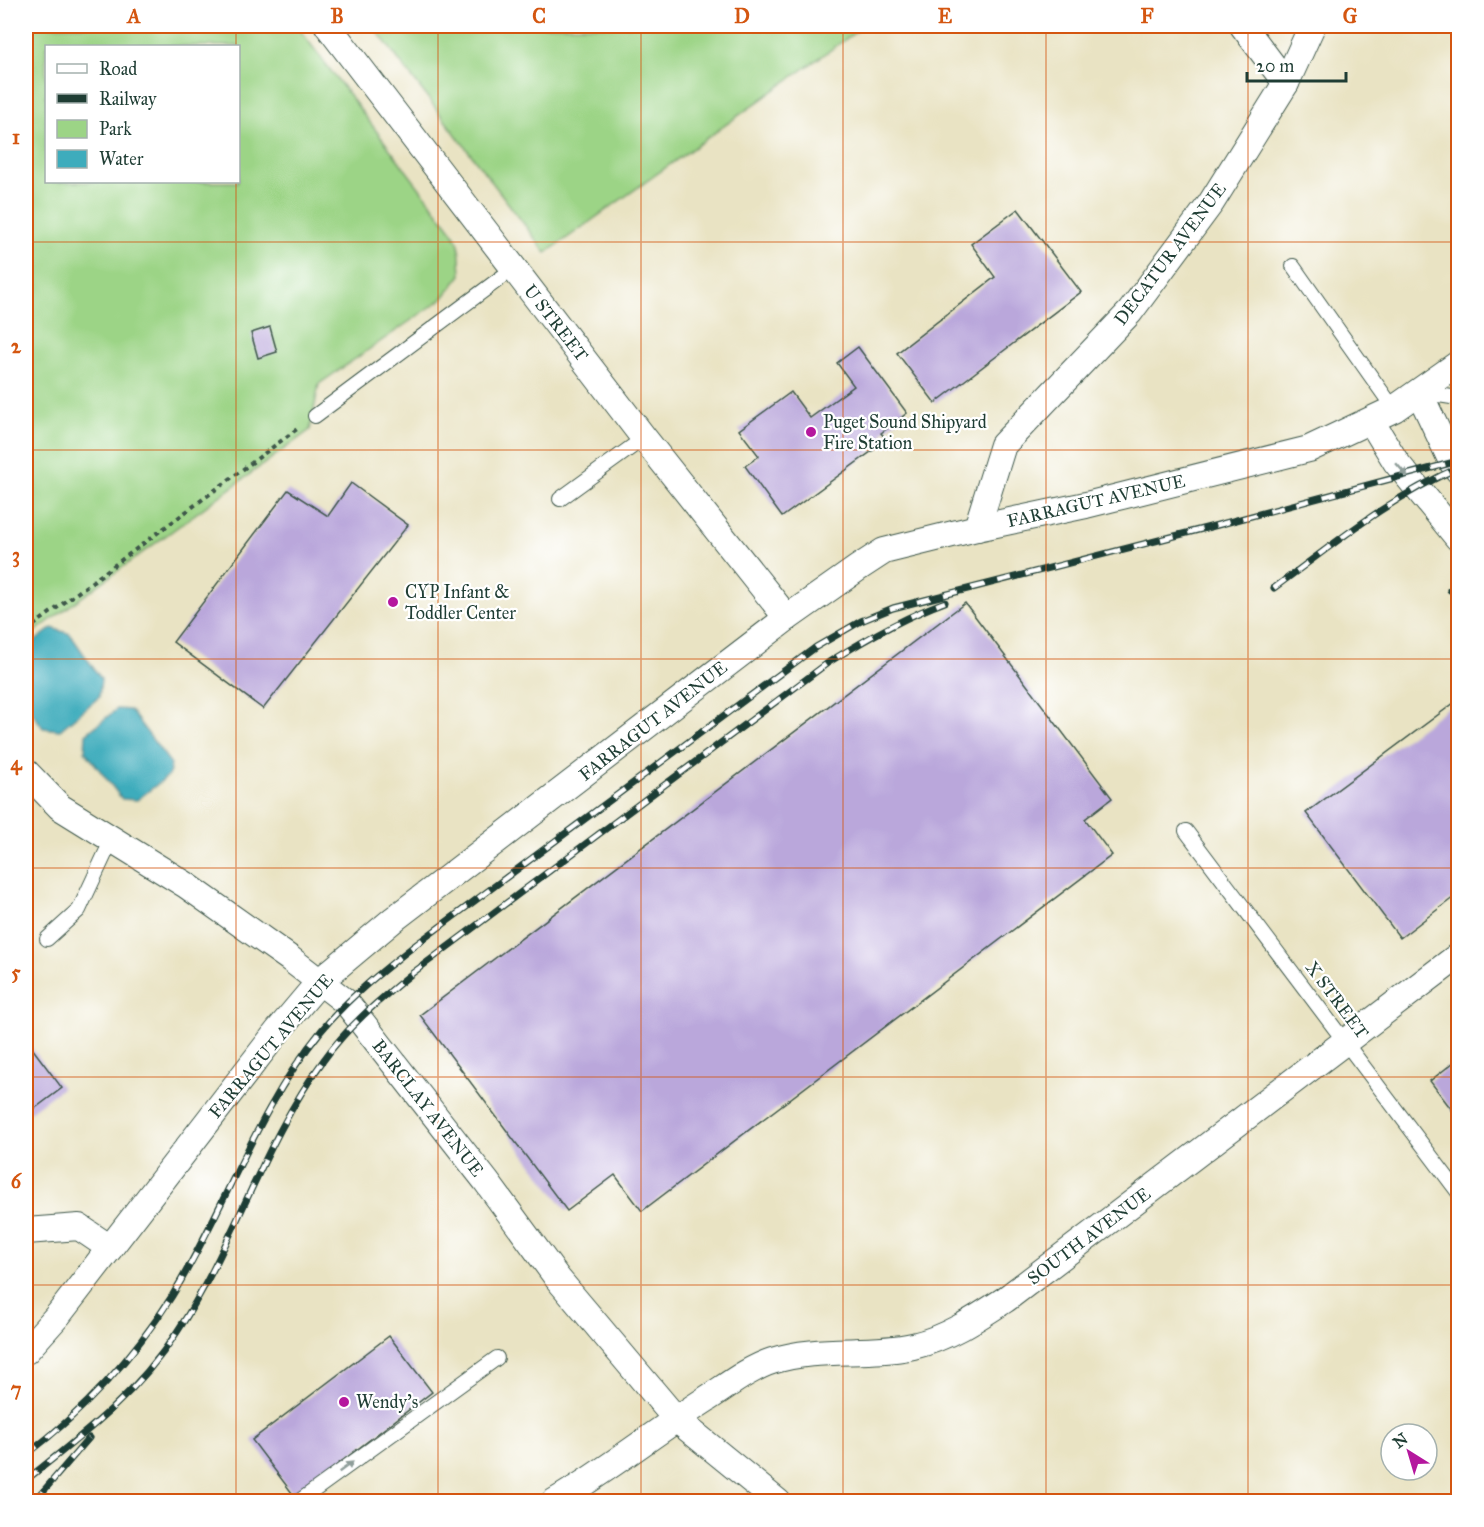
<svg xmlns="http://www.w3.org/2000/svg" width="1484" height="1527" font-family="'IM FELL Great Primer',serif">
  <style>
    .green { fill: #9cd486; stroke: #5e885d; stroke-width: 1.5; fill-rule: evenodd }
    .water { fill: #3eacbc; stroke: #2e7478; stroke-width: 1.5 }
    .building { fill: #baa7db }
    .lines { fill: none; stroke-linecap: round; stroke-linejoin: round }
    .service-casing { stroke: #3d5649; stroke-width: 16 }
    .minor-casing { stroke: #3d5649; stroke-width: 28 }
    .path { stroke: #3d5649; stroke-width: 4; stroke-dasharray: 4.5 4.5; stroke-linecap: butt }
    .service { stroke: #fff; stroke-width: 14 }
    .minor { stroke: #fff; stroke-width: 26 }
    .rail-casing { stroke: #1f3d34; stroke-width: 7 }
    .rail { stroke: #fff; stroke-width: 4.5; stroke-dasharray: 14; stroke-linecap: butt }
    .oneway { fill: #8f9e9a }
    .grid { fill: none; stroke: #d45610; stroke-width: 1.5; stroke-opacity: 0.55 }
    .poi-dot { fill: #b5179e; stroke: #fff; stroke-width: 2 }
    .labels { text-anchor: middle; stroke-width: 4.5; stroke-linejoin: round; paint-order: stroke }
    .street-label { font-size: 18px; fill: #1f3d34; stroke: #fff }
    .poi-label { font-size: 18px; fill: #1f3d34; stroke: #fff; text-anchor: start }
    .neatline { fill: none; stroke: #d45610; stroke-width: 2 }
    .grid-label { font-size: 20px; text-anchor: middle; font-weight: bold; fill: #d45610 }
  </style>
  <rect width="100%" height="100%" fill="#fff"/>
  <filter id="ink" filterUnits="userSpaceOnUse"><feTurbulence type="fractalNoise" baseFrequency=".0167" numOctaves="2"/><feDisplacementMap in="SourceGraphic" scale="12" xChannelSelector="R" yChannelSelector="G"/><feConvolveMatrix kernelMatrix="1 2 1 2 8 2 1 2 1" color-interpolation-filters="sRGB"/></filter>
  <filter id="wash" filterUnits="userSpaceOnUse"><feTurbulence type="fractalNoise" baseFrequency=".008" numOctaves="4" result="noise"/><feDisplacementMap in="SourceGraphic" scale="24" xChannelSelector="R" yChannelSelector="G"/><feGaussianBlur stdDeviation="1.35" result="paint"/><feColorMatrix in="noise" values="0 0 0 0 0 0 0 0 0 0 0 0 0 0 0 0 0 1.4 0 .05"/><feComposite in="paint" operator="in"/></filter>
  <g filter="url(#wash)">
    <rect width="100%" height="100%" fill="#e9e3c3"/>
    <g class="green">
      <path d="M26 26H297L452 231 459 244 461 275 442 299 319 384 310 430 26 638ZM46 46H238V182H46Z"/>
      <polygon points="373,26 864,26 546,253"/>
    </g>
    <g class="water">
      <polygon points="52,628 70,634 101,679 99,697 60,730 43,728 26,703 26,648"/>
      <polygon points="117,709 130,710 171,764 169,775 137,800 122,799 85,751 86,734"/>
    </g>
    <g id="blocks">
      <g class="building">
        <polygon points="1018,209 1081,292 935,403 897,353 995,277 971,244"/>
        <polygon points="270,327 277,352 258,358 251,333"/>
        <polygon points="858,347 907,413 881,433 887,440 782,517 745,466 759,456 739,430 791,392 810,418 854,386 837,363"/>
        <polygon points="351,483 408,525 263,709 173,642 288,490 328,516"/>
        <polygon points="965,603 1112,798 1085,819 1112,855 642,1211 615,1175 567,1211 420,1015"/>
        <polygon points="1458,700 1458,894 1400,938 1306,813"/>
        <polygon points="26,1040 62,1088 26,1115"/>
        <polygon points="1458,1059 1458,1118 1430,1081"/>
        <polygon points="389,1336 432,1392 295,1497 252,1440"/>
      </g>
    </g>
  </g>
  <g filter="url(#ink)">
    <use href="#blocks" fill-opacity="0" stroke="#3d5649" stroke-width="1.5"/>
    <g class="lines">
      <defs>
        <g id="service">
          <polyline points="1293,266 1394,409"/>
          <polyline points="1419,392 1458,398"/>
          <polyline points="315,416 514,268"/>
          <polyline points="560,499 644,438"/>
          <polyline points="1186,831 1458,1192"/>
          <polyline points="47,939 79,910 112,839"/>
          <polyline points="298,1502 497,1358"/>
        </g>
        <g id="minor">
          <polyline points="328,26 644,438 787,618"/>
          <polyline points="1243,26 1286,83"/>
          <polyline points="1419,392 1452,462 1458,470"/>
          <polyline points="1371,421 1396,462 1458,538"/>
          <polyline points="977,528 1003,445 1130,312 1211,203 1286,83 1312,26"/>
          <polyline points="26,772 60,807 186,885 289,958 346,1002 486,1181 558,1279 676,1419 778,1502"/>
          <polyline points="26,1231 79,1227 110,1248"/>
          <polyline points="26,1351 59,1314 277,1032 320,981 394,919 787,618 858,568 884,551 977,528 1086,505 1309,449 1394,409 1458,364"/>
          <path d="M554 1502C606 1471 654 1433 705 1400 727 1386 748 1369 772 1361 818 1346 867 1356 913 1346 947 1338 977 1318 1006 1299L1458 956"/>
        </g>
      </defs>
      <use href="#service" class="service-casing"/>
      <use href="#minor" class="minor-casing"/>
      <polyline class="path" points="26,631 297,429"/>
      <use href="#service" class="service"/>
      <use href="#minor" class="minor"/>
      <defs>
        <g id="rail">
          <path d="M1274 588C1334 544 1390 497 1458 468"/>
          <polyline points="1450,590 1458,584"/>
          <path d="M26 1455C84 1411 133 1358 172 1296 225 1209 256 1111 321 1031 348 998 381 972 414 946L816 647 861 621 893 608 1214 526 1458 461"/>
          <path d="M26 1480C83 1435 137 1394 177 1332 234 1246 262 1144 323 1061 347 1027 378 1001 410 975L829 662C866 639 904 617 945 602"/>
          <polyline points="34,1502 89,1438"/>
        </g>
      </defs>
      <use href="#rail" class="rail-casing"/>
      <use href="#rail" class="rail"/>
    </g>
    <defs><path id="oneway-solid" d="M-6-.8H1V-3.2L6.5 0L1 3.2V.8H-6Z" transform="scale(1.5)"/></defs>
    <g class="oneway">
      <use href="#oneway-solid" transform="translate(1402 470) rotate(49)"/>
      <use href="#oneway-solid" transform="translate(346 1467) rotate(-36)"/>
    </g>
  </g>
  <path class="grid" d="M236 26V46M438 26V1502M641 26V1502M843 26V1502M1046 26V1502M1248 26V1502M236 182V1502M26 242H1458M26 450H1458M26 659H1458M26 868H1458M26 1077H1458M26 1285H1458"/>
  <g class="poi-dot">
    <circle cx="811" cy="432" r="6"/>
    <circle cx="393" cy="602" r="6"/>
    <circle cx="344" cy="1402" r="6"/>
  </g>
  <g class="labels">
    <g class="street-label">
      <text transform="translate(1170 254) rotate(-53)" y="6">DECATUR AVENUE</text>
      <text transform="translate(556 323) rotate(52)" y="6">U STREET</text>
      <text transform="translate(1096 501) rotate(-13)" y="6">FARRAGUT AVENUE</text>
      <text transform="translate(653 721) rotate(-38)" y="6">FARRAGUT AVENUE</text>
      <text transform="translate(1337 1000) rotate(53)" y="6">X STREET</text>
      <text transform="translate(271 1046) rotate(-50)" y="6">FARRAGUT AVENUE</text>
      <text transform="translate(428 1108) rotate(52)" y="6">BARCLAY AVENUE</text>
      <text transform="translate(1089 1236) rotate(-37)" y="6">SOUTH AVENUE</text>
    </g>
    <g class="poi-label">
      <text x="823" y="428">Puget Sound Shipyard<tspan x="823" dy="21">Fire Station</tspan></text>
      <text x="405" y="598">CYP Infant &amp;<tspan x="405" dy="21">Toddler Center</tspan></text>
      <text x="356" y="1408">Wendy's</text>
    </g>
  </g>
  <rect width="1484" height="1527" fill="none" stroke="#fff" stroke-width="66"/>
  <rect x="45" y="45" width="195" height="138" fill="#ffffff" stroke="#a5b1ae" stroke-width="1.5"/>
  <rect x="57" y="64" width="30" height="9" fill="#ffffff" stroke="#a5b1ae" stroke-width="1.5"/>
  <text x="99" y="75" font-size="18" fill="#1f3d34">Road</text>
  <rect x="57" y="94" width="30" height="9" fill="#1f3d34" stroke="#a5b1ae" stroke-width="1.5"/>
  <text x="99" y="105" font-size="18" fill="#1f3d34">Railway</text>
  <rect x="57" y="120" width="30" height="18" fill="#9cd486" stroke="#a5b1ae" stroke-width="1.5"/>
  <text x="99" y="135" font-size="18" fill="#1f3d34">Park</text>
  <rect x="57" y="150" width="30" height="18" fill="#3eacbc" stroke="#a5b1ae" stroke-width="1.5"/>
  <text x="99" y="165" font-size="18" fill="#1f3d34">Water</text>
  <g transform="translate(1409 1452) rotate(323)"><circle r="28" fill="#ffffff" stroke="#a5b1ae" stroke-width="1.5"/>
  <path d="M0-4.5L10 22L0 15L-10 22Z" fill="#b5179e"/>
  <text y="-9" font-size="16" font-weight="bold" text-anchor="middle" fill="#1f3d34">N</text>
  </g>
  <path d="M1247 72v9h99v-9" fill="none" stroke="#1f3d34" stroke-width="3"/>
  <text x="1256" y="72" font-size="18" fill="#1f3d34" stroke="#ffffff" stroke-width="4.5" paint-order="stroke">20 m</text>
  <rect x="33" y="33" width="1418" height="1461" class="neatline"/>
  <g class="grid-label">
    <text x="134" y="23">A</text>
    <text x="337" y="23">B</text>
    <text x="539" y="23">C</text>
    <text x="742" y="23">D</text>
    <text x="945" y="23">E</text>
    <text x="1147" y="23">F</text>
    <text x="1350" y="23">G</text>
    <text x="16" y="144">1</text>
    <text x="16" y="353">2</text>
    <text x="16" y="562">3</text>
    <text x="16" y="770">4</text>
    <text x="16" y="979">5</text>
    <text x="16" y="1188">6</text>
    <text x="16" y="1396">7</text>
  </g>
</svg>
